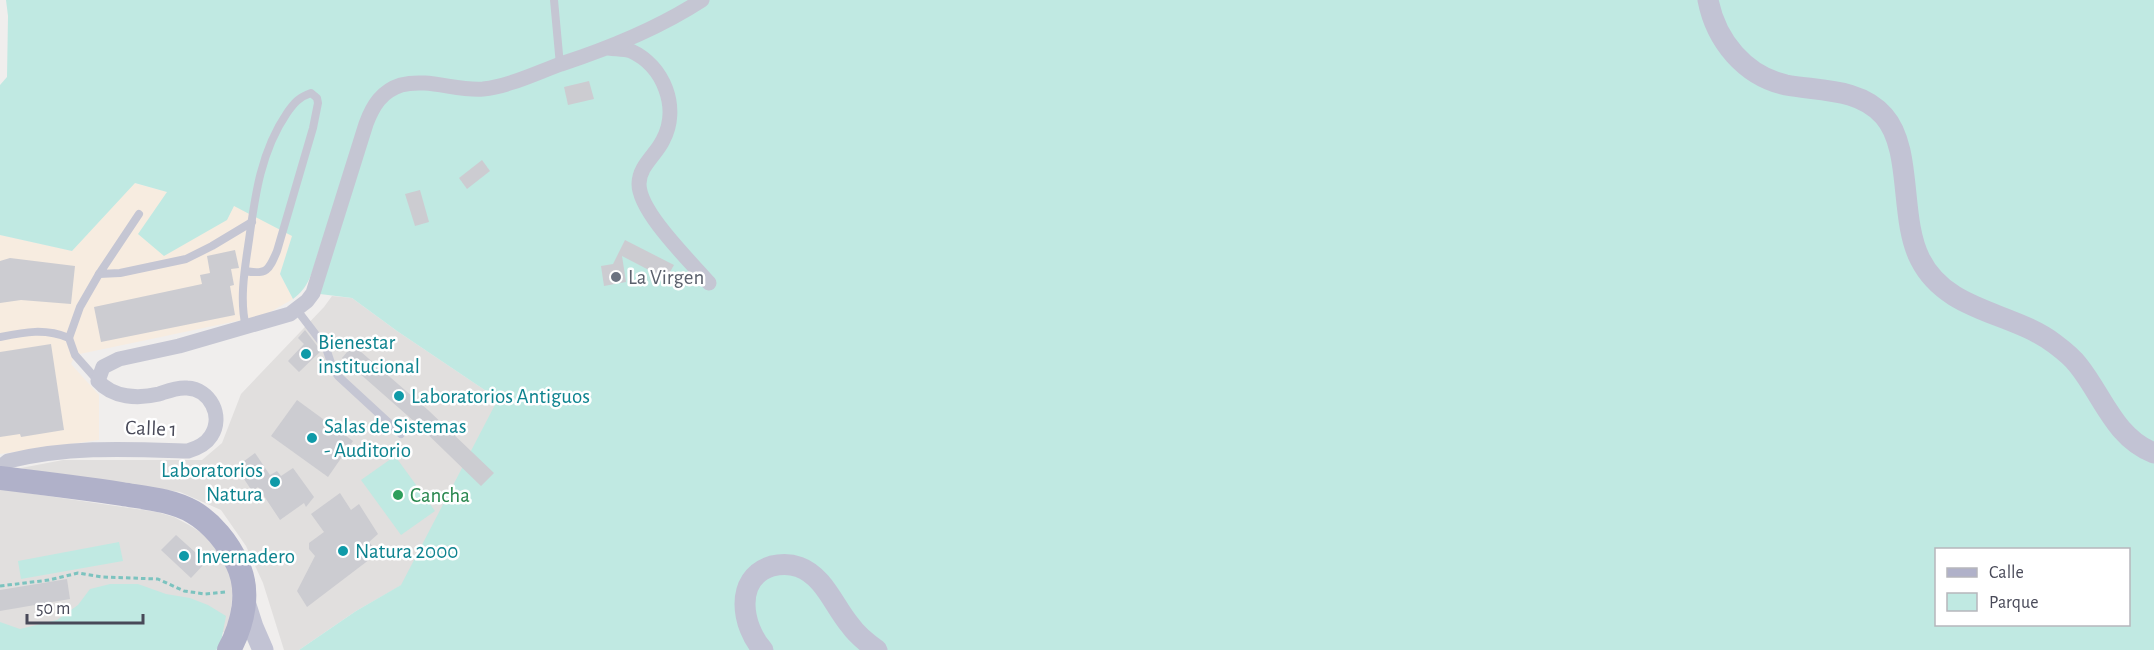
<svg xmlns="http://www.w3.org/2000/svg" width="2154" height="650" font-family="'Alegreya Sans',sans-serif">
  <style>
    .education { fill: #e1dfde }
    .medical { fill: #f7ece0 }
    .green { fill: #c0e9e2; fill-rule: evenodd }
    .building { fill: #ccccd1 }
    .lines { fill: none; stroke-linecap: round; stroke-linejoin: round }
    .path { stroke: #7cc3bf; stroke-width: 3; stroke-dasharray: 4.5 3; stroke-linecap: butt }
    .service { stroke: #c5c6d3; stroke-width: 8 }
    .minor { stroke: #c5c6d3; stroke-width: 15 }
    .secondary { stroke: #c2c3d4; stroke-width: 21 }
    .primary { stroke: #b0b1c9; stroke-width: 24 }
    .worship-dot { fill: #6b7280; stroke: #fff; stroke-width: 2 }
    .culture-dot { fill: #0f9aa8; stroke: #fff; stroke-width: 2 }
    .leisure-dot { fill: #2e9e5b; stroke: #fff; stroke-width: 2 }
    .labels { text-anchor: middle; stroke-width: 5; stroke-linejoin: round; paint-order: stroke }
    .worship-label { font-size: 21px; fill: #5b616d; stroke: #fff; text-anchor: start }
    .culture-label { font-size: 21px; fill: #0d838f; stroke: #fff; text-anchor: start }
    .street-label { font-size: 21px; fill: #484958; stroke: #fff }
    .leisure-label { font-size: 21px; fill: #27864d; stroke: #fff; text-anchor: start }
  </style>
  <rect width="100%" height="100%" fill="#f0eeed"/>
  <g class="education">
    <polygon points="332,296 352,298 397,331 522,415 437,565 356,611 299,650 284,650 263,583 246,546 221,510 180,492 119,483 59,477 21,468 63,460 202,460 222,443 241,394 324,307"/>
    <polygon points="0,489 157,512 174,517 189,525 210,538 231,565 233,591 228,632 0,650"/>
  </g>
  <polygon class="medical" points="335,106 280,274 293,299 265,315 75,355 71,364 99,395 99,440 0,454 0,235 72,251 134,183 167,192 237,197"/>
  <g class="green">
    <path d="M6 0H2154V650H299L356 611 401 585 498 399 397 331 352 298 320 294 319 250C313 269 310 287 293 299L280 274 292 236 234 206 227 220 164 256 138 234 167 192 135 183 72 251 0 235V85L7 77 8 16ZM1936 550H2128V624H1936Z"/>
    <polygon points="395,456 435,511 401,535 361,480"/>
    <polygon points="119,542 123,561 21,579 18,561"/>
    <polygon points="110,584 138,584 166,594 190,598 208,605 226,616 220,647 216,650 0,650 0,622 20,629 57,620 78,605 90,589"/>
  </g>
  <g class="building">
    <polygon points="589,81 594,99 568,105 564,87"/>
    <polygon points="482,160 490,171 467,189 459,178"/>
    <polygon points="420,190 429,222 415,226 405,194"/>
    <polygon points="625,240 674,265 666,279 622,256 626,282 604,286 601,266 613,264"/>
    <polygon points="235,250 239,268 231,269 234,285 230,286 235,315 101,342 94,307 202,284 200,275 210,273 207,256"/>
    <polygon points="10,258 75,266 71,304 21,300 0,303 0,261"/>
    <polygon points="305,330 321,351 299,372 288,361 304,344 298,338"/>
    <polygon points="51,344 64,430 21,437 20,434 0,437 0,352"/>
    <polygon points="353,345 428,410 494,473 481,486 416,423 342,358"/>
    <polygon points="297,400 353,441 328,477 271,436"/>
    <polygon points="255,453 270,475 277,471 281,476 293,468 314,497 306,507 304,503 280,520 258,487 252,491 236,467"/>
    <polygon points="340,493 351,510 359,504 378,534 369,542 378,553 307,607 297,591 315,556 309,549 309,543 324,532 311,514"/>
    <polygon points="176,535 206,562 191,578 161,550"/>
    <polygon points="67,579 70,599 0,611 0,590"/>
  </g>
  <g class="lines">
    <polyline class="path" points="0,586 49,580 78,573 102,577 158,579 184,591 205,594 225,592"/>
    <g class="service">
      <polyline points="554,0 560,65"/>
      <polyline points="139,214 99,274 120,273 186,259 212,246 252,222"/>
      <path d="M245 271C267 275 269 270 277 251L313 128 318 103 317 98 311 93C299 97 294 103 287 113 261 151 255 195 249 240 245 267 239 300 246 327"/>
      <polyline points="297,310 326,348 333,369 338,376 401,434"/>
      <path d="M0 337C25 332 45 328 69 338L75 355 98 381"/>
      <polyline points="69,338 80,307 99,274"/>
    </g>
    <g class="minor">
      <path d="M609 48C616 49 625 49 631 51 664 66 680 108 663 140 656 155 639 166 639 184 639 212 690 261 709 283"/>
      <path d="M0 467 8 461C69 446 127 449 188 451 198 448 206 444 211 436 224 416 210 389 187 388 177 387 168 391 159 394 138 399 113 398 98 381L103 367 119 359 179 346 290 314 307 301 313 293 366 124C373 105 382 91 401 85 428 78 456 91 483 89 510 86 536 73 561 64 610 48 659 28 702 0"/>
    </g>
    <g class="secondary">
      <path d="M1708 0C1716 41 1745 76 1786 85 1819 91 1860 88 1884 116 1913 149 1899 218 1920 259 1947 313 2012 311 2055 344 2063 350 2072 357 2078 365 2103 396 2114 437 2154 453"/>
      <polyline points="244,599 253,627 263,650"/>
      <path d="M763 650C742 627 733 578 772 566 780 564 791 564 799 567 824 576 834 606 850 625 857 635 867 643 877 650"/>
    </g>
    <path class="primary" d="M0 478C41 483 82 488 122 494 146 498 172 500 193 512 212 523 228 543 237 563 251 591 243 624 229 650"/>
  </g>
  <circle class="worship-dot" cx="616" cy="277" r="6"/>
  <g class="culture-dot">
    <circle cx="306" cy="354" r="6"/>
    <circle cx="399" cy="396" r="6"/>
    <circle cx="312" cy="438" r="6"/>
    <circle cx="275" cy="482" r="6"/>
    <circle cx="343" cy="551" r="6"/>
    <circle cx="184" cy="556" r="6"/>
  </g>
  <circle class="leisure-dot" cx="398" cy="495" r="6"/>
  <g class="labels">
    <g class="worship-label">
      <text x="628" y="284">La Virgen</text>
    </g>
    <g class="culture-label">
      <text x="318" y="349">Bienestar<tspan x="318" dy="24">institucional</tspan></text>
      <text x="411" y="403">Laboratorios Antiguos</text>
      <text x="324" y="433">Salas de Sistemas<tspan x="324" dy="24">- Auditorio</tspan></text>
      <text x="263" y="477" text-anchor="end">Laboratorios<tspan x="263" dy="24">Natura</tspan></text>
      <text x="355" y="558">Natura 2000</text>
      <text x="196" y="563">Invernadero</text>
    </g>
    <g class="street-label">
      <text transform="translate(151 428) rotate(2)" y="7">Calle 1</text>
    </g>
    <g class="leisure-label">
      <text x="410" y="502">Cancha</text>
    </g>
  </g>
  <rect x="1935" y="548" width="195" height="78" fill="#ffffff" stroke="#b6b6bc" stroke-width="1.5"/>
  <rect x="1947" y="568" width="30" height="9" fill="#b0b1c9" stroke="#b6b6bc" stroke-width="1.5"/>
  <text x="1989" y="578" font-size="18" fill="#484958">Calle</text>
  <rect x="1947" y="593" width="30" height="18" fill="#c0e9e2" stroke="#b6b6bc" stroke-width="1.5"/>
  <text x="1989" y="608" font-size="18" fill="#484958">Parque</text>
  <path d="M27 614v9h116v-9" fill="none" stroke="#484958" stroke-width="3"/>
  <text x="36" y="614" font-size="18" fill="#484958" stroke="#ffffff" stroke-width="4.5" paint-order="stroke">50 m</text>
</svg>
